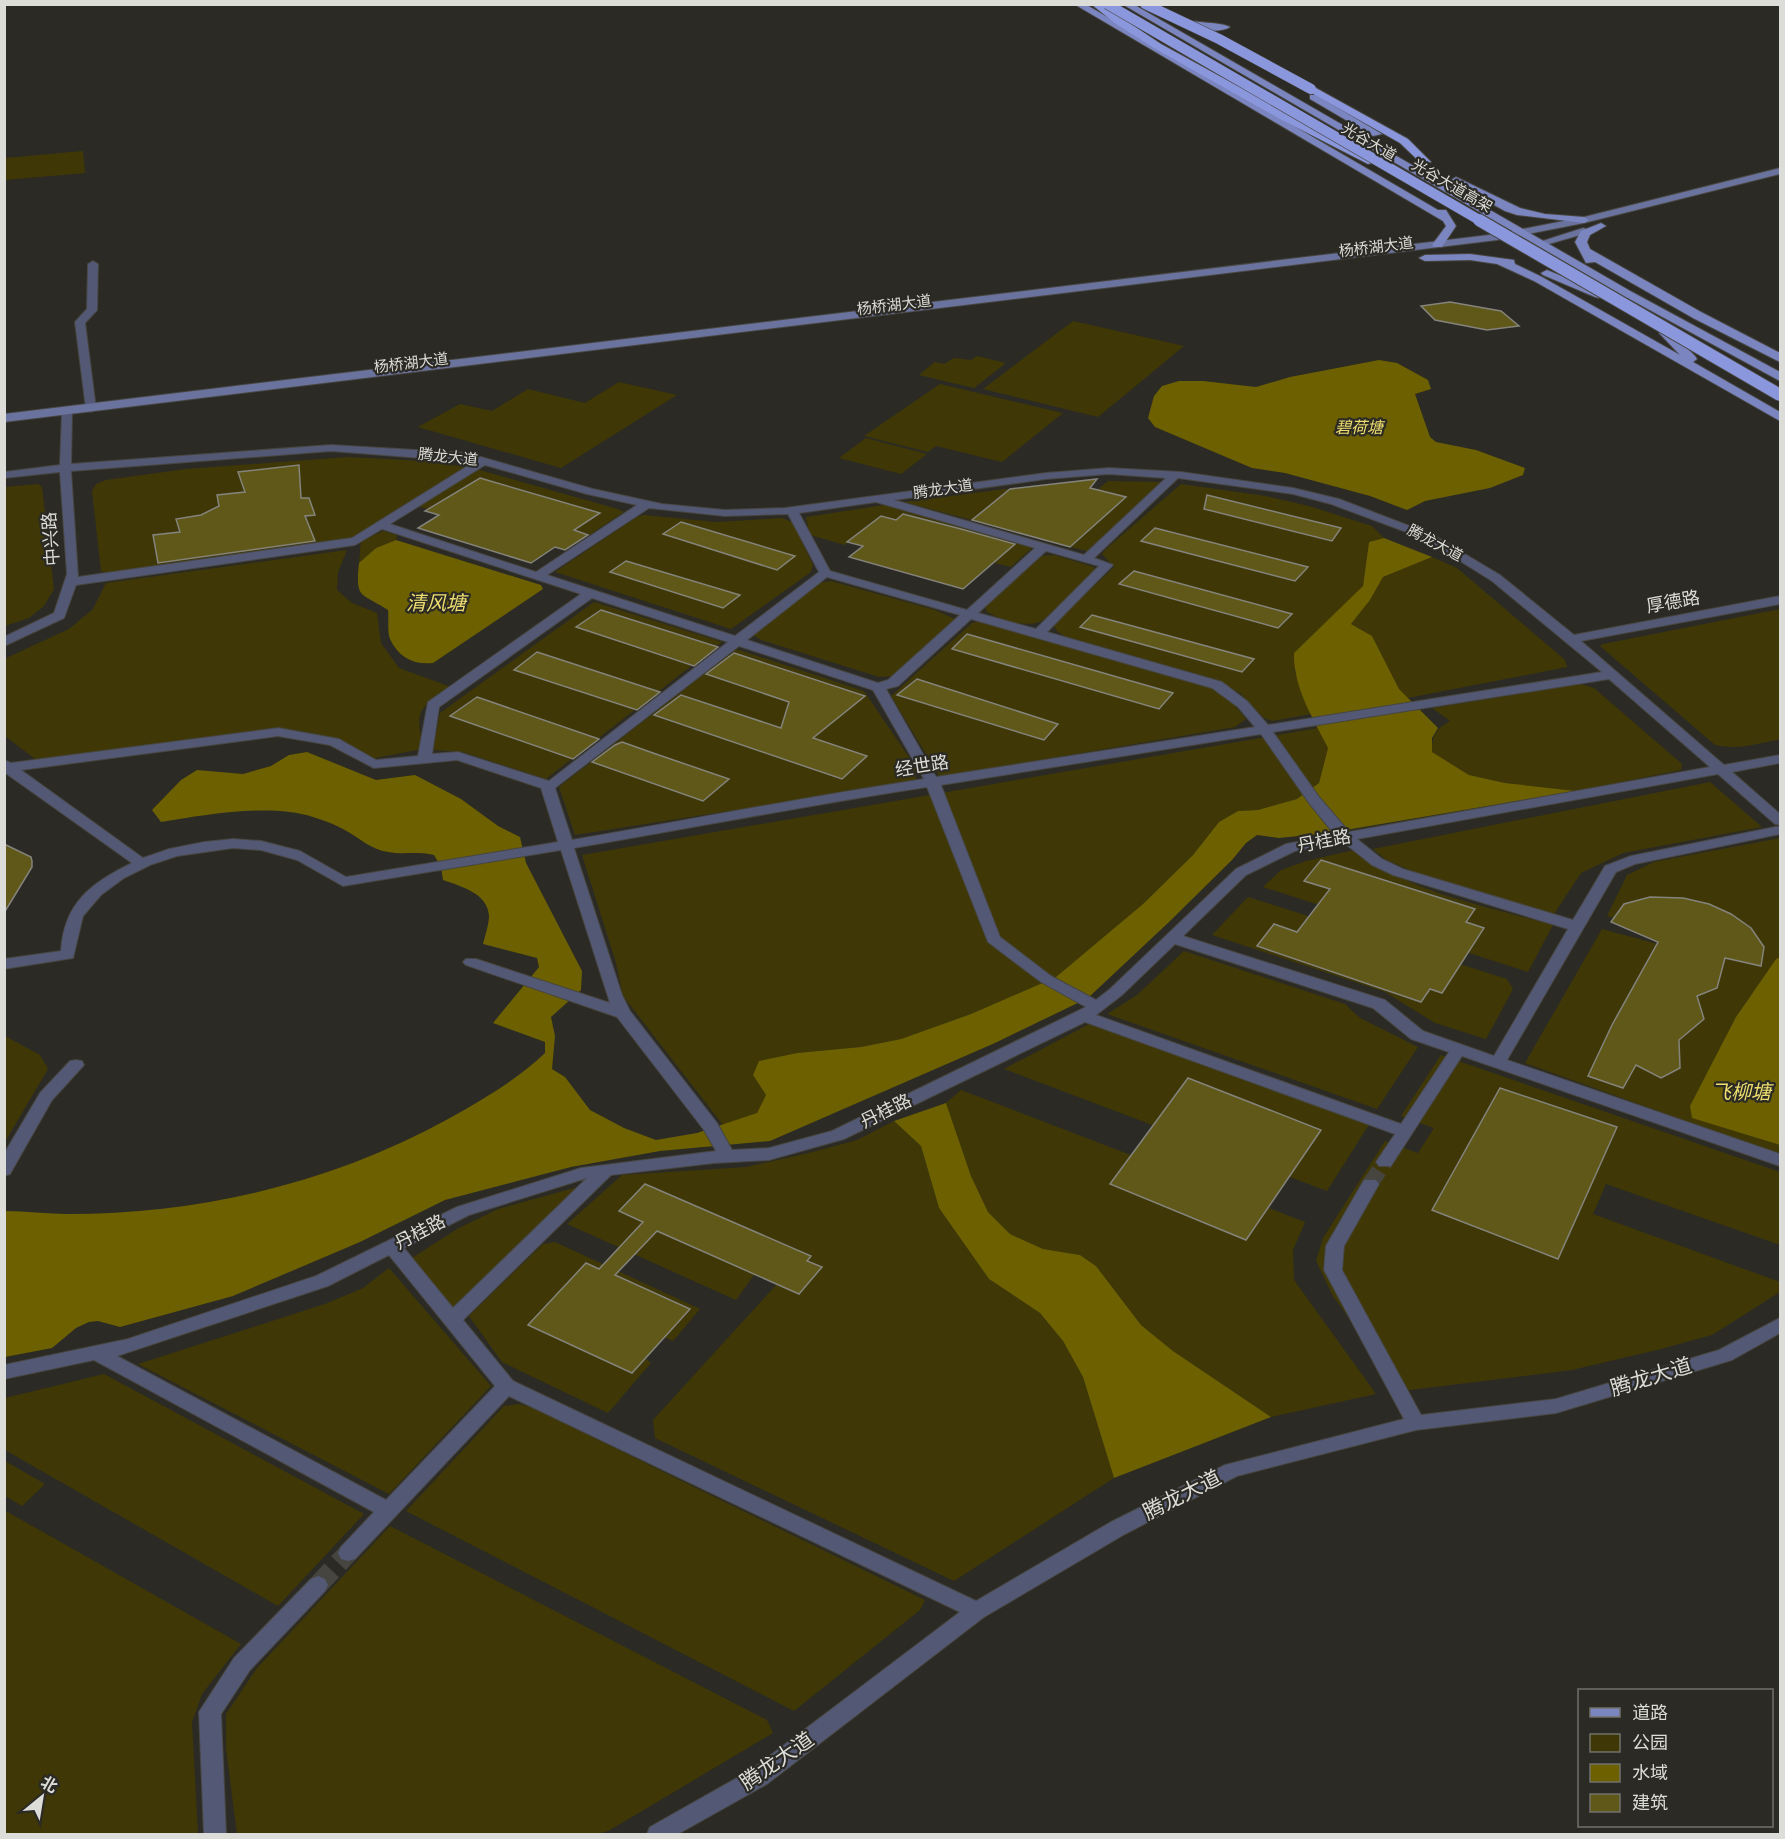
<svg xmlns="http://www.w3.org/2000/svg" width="1785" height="1839" font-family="Overpass,'Noto Sans SC',sans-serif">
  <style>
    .green { fill: #3f3806 }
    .water { fill: #6c6000 }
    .building { fill: #605819; stroke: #84837c; stroke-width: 1.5 }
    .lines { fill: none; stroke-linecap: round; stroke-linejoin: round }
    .street-tunnel-far1 { stroke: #46453f; stroke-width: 16; stroke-dasharray: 16 8; stroke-linecap: butt }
    .street-tunnel { stroke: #46453f; stroke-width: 20; stroke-dasharray: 20 10; stroke-linecap: butt }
    .street-casing { stroke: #474641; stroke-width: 2 }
    .secondary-casing { stroke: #474641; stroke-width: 2 }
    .primary-casing { stroke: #474641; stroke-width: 2 }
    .highway-casing { stroke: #474641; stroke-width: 2 }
    .street { fill: #535874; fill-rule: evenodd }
    .secondary { fill: #6a729e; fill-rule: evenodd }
    .primary { fill: #7b85bf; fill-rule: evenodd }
    .highway { fill: #8b97dc; fill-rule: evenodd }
    .highway-bridge-far1-casing { stroke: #474641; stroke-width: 11; stroke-linecap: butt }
    .highway-bridge-casing { stroke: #474641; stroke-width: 14; stroke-linecap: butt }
    .highway-bridge-far1 { stroke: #8b97dc; stroke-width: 10 }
    .highway-bridge { stroke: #8b97dc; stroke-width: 12 }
    .labels { text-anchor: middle; stroke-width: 4.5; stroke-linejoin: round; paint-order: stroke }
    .far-street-label { font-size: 15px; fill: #dcdcd8; stroke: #2b2a24 }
    .far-water-label { font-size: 16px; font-style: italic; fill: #eede70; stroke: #2b2a24 }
    .street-label { font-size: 18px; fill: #dcdcd8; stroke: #2b2a24 }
    .water-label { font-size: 20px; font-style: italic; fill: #eede70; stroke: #2b2a24 }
    .near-street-label { font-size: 21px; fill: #dcdcd8; stroke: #2b2a24 }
  </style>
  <rect width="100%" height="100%" fill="#2b2a24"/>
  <g class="green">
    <polygon points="83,151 85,173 5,180 5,158"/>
    <polygon points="1073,321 1184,346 1098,417 983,389"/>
    <polygon points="977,356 1006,363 974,388 919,375 935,362 944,364 954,358 971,360"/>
    <polygon points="619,382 677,395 561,468 418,427 460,404 492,411 528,389 585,403"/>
    <polygon points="940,384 1063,413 1002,462 936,446 928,452 864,436"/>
    <polygon points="866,438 927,454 901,474 839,458"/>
    <polygon points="348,457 423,461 467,467 353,538 108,573 101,571 92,491 96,484 106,480 186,469"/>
    <polygon points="476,469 618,509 624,512 589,535 574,530 599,513 480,478 428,509 417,506"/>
    <polygon points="1108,481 1162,482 1087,551 1070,547 1126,498 1097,490"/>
    <polygon points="38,484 42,487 54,589 44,606 29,618 5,626 5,487"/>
    <polygon points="1181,484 1266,496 1309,506 1372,526 1384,538 1369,542 1363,586 1294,670 1311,714 1272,721 1264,718 1240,693 1210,678 1066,637 1058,632 1053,625 1114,567 1102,554 1106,549"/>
    <polygon points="1005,489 1010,489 972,520 904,502"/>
    <polygon points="884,505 1033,547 1011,567 994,563 1014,544 904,514 896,520 881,516 845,545 810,535 806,517"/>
    <polygon points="644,515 716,522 783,518 793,523 813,565 811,572 731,629 555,572 637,517"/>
    <polygon points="383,531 397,535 396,540 376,548 359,563 361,541"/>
    <path d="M347 550 338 572 337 590 352 603 377 613 381 643 399 668 451 687C418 709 415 709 423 749L370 759C345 736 312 733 280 728L39 762 5 736 4 659 69 629 93 609 106 583Z"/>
    <path d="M1054 555 1094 567 1095 572 1042 621C1026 628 1002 621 987 612L985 607 1042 556Z"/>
    <polygon points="1432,557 1457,568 1565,660 1567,667 1408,698 1399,689 1372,636 1351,624 1370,600 1383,577"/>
    <polygon points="831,581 935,610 957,620 894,676 879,677 761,640 753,635 753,631 819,583"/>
    <polygon points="594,602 722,642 546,779 463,752 433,750 440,713"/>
    <path d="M1780 609V739C1758 744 1738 750 1715 745L1600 646 1603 644Z"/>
    <polygon points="981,621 1207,686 1226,695 1246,719 1235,727 940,777 891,696 972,623"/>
    <polygon points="736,649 864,691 917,769 915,782 575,835 559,787"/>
    <path d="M1580 684 1594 688 1682 764 1681 770 1576 791 1505 783 1469 775 1432 752C1432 735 1436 729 1450 721L1432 708Z"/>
    <polygon points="1318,728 1328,748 1319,783 1297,799 1258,810 1238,811 1219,822 1193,855 1143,904 1056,977 971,1014 901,1039 861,1047 797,1053 759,1061 753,1075 766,1095 757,1113 723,1125 623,996 616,963 582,855"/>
    <polygon points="1710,782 1762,827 1623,853 1581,873 1554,914 1414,872 1385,859 1373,849"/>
    <polygon points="1780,838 1780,957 1776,959 1736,1017 1693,1118 1780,1145 1780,1155 1525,1063 1602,929 1665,946 1670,936 1607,916 1627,875 1654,862"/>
    <path d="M1354 850C1410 893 1486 906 1553 925L1528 972 1263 887 1281 870 1306 861Z"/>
    <polygon points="1248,897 1507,979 1513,989 1486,1039 1435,1023 1385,992 1212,935"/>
    <polygon points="1184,951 1345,1004 1360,1018 1418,1047 1377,1109 1107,1014 1137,995"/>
    <polygon points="1089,1024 1370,1123 1327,1191 1004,1069"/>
    <polygon points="5,1036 40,1055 48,1069 5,1142"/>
    <polygon points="1441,1055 1780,1172 1780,1245 1606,1184 1593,1214 1780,1282 1780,1292 1712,1335 1661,1349 1572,1370 1402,1391 1333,1296 1316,1261 1323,1238 1385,1141 1418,1153 1434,1128 1401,1116"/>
    <polygon points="961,1090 1305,1222 1293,1250 1294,1280 1376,1394 1271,1417 1173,1351 1141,1325 1096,1266 1080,1255 1043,1249 1010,1234 988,1212 971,1176 946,1103"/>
    <polygon points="894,1121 921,1146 939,1208 989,1279 1040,1313 1063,1341 1083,1377 1114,1478 954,1581 655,1438 653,1420 777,1284 754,1275 736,1300 567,1224 622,1175 746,1167 809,1153 857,1140"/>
    <polygon points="581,1186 453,1309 412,1258 457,1229 498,1209"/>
    <polygon points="555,1242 700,1309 673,1341 664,1337 645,1358 651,1363 608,1413 502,1362 469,1316 543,1244"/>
    <polygon points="389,1268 491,1386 389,1494 138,1364 325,1304 363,1288"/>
    <polygon points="104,1374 364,1514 278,1606 5,1450 5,1398"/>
    <polygon points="519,1404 533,1408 925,1600 920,1610 794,1711 406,1511 504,1406"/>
    <polygon points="5,1461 45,1484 22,1506 5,1496"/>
    <polygon points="4,1510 241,1644 202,1694 192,1722 198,1834 5,1834"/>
    <polygon points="390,1526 767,1720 773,1733 610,1830 598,1834 237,1834 226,1749 226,1714 257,1668"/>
  </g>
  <g class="water">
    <polygon points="1379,360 1397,363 1428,380 1431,389 1415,394 1430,437 1436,442 1476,450 1525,468 1523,475 1490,488 1425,501 1407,510 1370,496 1285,473 1252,468 1155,427 1148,418 1154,396 1162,386 1179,381 1203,381 1256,387 1290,377"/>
    <path d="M1384 538 1432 557 1383 577 1370 600 1351 624 1372 636 1399 689 1438 728 1432 738V752L1469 775 1505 783 1576 791 1328 833 1279 838 1257 835 1246 843 1232 860 1169 922 1088 998 995 1043 770 1141 660 1151 571 1167 445 1200 360 1242 233 1296 120 1327 98 1321 89 1322 76 1328 52 1348 5 1357 4 1211C26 1211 47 1214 68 1214 200 1214 332 1183 448 1119 482 1100 517 1080 545 1053V1042L493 1023 539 967 537 958 483 944C485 936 489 924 489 916 488 893 460 886 443 880L441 867 434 855C416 851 403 855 388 852 371 850 357 836 343 829 334 824 323 820 313 817 269 803 206 815 161 822L152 810 181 780 197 770 243 774 271 766 289 755 307 752 376 780 415 775 461 799 498 826 520 837 526 863 582 971 581 990 551 1017 555 1036 552 1069 565 1077 590 1110 624 1128 656 1140 697 1133 757 1113 766 1095 753 1075 759 1061 797 1053 861 1047 901 1039 971 1014 1056 977 1143 904 1193 855 1219 822 1238 811 1258 810 1297 799 1319 783 1328 748C1313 718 1293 687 1294 653L1363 586 1369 542Z"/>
    <path d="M396 540 541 585 543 589 433 663C414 665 399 658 390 639 387 632 389 619 388 610 361 592 355 600 359 563L376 548Z"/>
    <polygon points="1780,957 1780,1145 1692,1118 1690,1106 1736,1017 1776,959"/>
    <polygon points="946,1103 971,1176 988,1212 1010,1234 1043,1249 1080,1255 1096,1266 1141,1325 1173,1351 1271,1417 1114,1478 1083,1377 1063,1341 1040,1313 989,1279 939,1208 921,1146 894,1121"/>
  </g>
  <g class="building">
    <polygon points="1450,302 1501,311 1519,326 1487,330 1435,320 1421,306"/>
    <polygon points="299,465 301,498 309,498 315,515 305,516 315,541 158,563 153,535 180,532 176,519 201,515 219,506 217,495 245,492 238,472"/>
    <polygon points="480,478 600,513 574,530 588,535 565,550 555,547 531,563 418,528 439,515 425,511"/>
    <polygon points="1097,479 1090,488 1126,497 1070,547 972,520 1010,489"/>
    <polygon points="1207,495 1341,528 1332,541 1204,509"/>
    <polygon points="903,514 961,529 1015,544 963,589 849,557 863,546 847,542 881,516 896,520"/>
    <polygon points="681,522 795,556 777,570 663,534"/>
    <polygon points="1155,528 1308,567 1295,581 1141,541"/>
    <polygon points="626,561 740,595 723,608 610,572"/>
    <polygon points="1134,571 1292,614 1278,628 1119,584"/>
    <polygon points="601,610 718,647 694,666 576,627"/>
    <polygon points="1092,615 1254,659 1242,672 1080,627"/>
    <polygon points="967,634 1173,693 1159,709 952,649"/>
    <polygon points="537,652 660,692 637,710 514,670"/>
    <polygon points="734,653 865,696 813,738 867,756 842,779 654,715 681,695 781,728 789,702 706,674"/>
    <polygon points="917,679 1058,724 1044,740 897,695"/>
    <polygon points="477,697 599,739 573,759 450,716"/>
    <polygon points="622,742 653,753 729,779 703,801 592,762 615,745"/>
    <polygon points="4,844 31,857 32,861 32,867 4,913"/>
    <polygon points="1321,860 1475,909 1466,922 1484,928 1442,993 1430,989 1421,1002 1257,946 1274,924 1297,932 1330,889 1304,881"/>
    <polygon points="1650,897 1683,898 1709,904 1731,914 1751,928 1764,947 1761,966 1725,958 1717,988 1697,996 1704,1019 1679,1040 1680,1068 1661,1078 1636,1065 1623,1088 1588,1076 1612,1025 1658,942 1611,922 1624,904"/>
    <polygon points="1188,1078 1321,1130 1246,1240 1110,1184"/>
    <polygon points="1500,1088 1617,1127 1558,1259 1432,1210"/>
    <polygon points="645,1184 811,1256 807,1261 822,1267 799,1294 657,1231 615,1275 690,1309 632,1373 528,1325 586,1263 599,1269 643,1222 619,1211"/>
  </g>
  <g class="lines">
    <polyline class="street-tunnel-far1" points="1370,1184 1385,1162"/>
    <polyline class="street-tunnel" points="318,1585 348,1553"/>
    <defs>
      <g id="street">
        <polygon points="93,261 98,264 97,310 85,323 96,409 91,412 86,409 75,322 87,309 88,264"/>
        <path d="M67 409 72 412 71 464 331 445 467 453 593 489 662 504 725 510 785 508 1046 473 1109 468 1181 472 1293 488 1339 499 1433 535 1500 575 1574 635 1780 596V604L1581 641 1724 765 1780 755V763L1732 772 1780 814V825L1775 824 1718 774 1357 839 1382 859 1403 869 1573 920 1605 866 1631 856 1780 826V834L1635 864 1616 872 1507 1060 1780 1154V1166L1462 1056 1391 1166H1379L1376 1162 1395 1134 1085 1022 844 1139 769 1160 714 1163 611 1175 463 1320 513 1381 976 1601 1111 1522 1225 1465 1404 1419 1324 1270 1326 1246 1364 1180H1376L1379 1184 1344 1246 1342 1270 1421 1415 1556 1399 1719 1350 1780 1318V1333L1732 1360 1556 1413 1416 1430 1237 1476 1125 1534 984 1617 767 1784 678 1834H647L650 1827 751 1770 960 1612 509 1396 355 1559 348 1561 341 1559 338 1553 341 1547 374 1512 94 1360 4 1379V1365L128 1339 316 1276 457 1207 581 1168 716 1151 704 1130 617 1017 466 965 463 962 466 959H476L610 1003 561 850 343 886 297 860 261 850 233 848 177 856 150 865 124 878 101 895 83 916 73 958 4 969V959L61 951C64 903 91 883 132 863L4 772V760L11 763 278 728 339 739 376 760 418 756 428 702 581 594 382 529 355 545 76 585 64 618 4 646V637L54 613 67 574 60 472 4 478V472L60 465 62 412ZM331 451 474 462 352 538 78 577 71 471ZM485 465 587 494 637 505 536 572 390 524ZM1109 474 1166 478 1084 555 894 500 1046 479ZM1178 478 1293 494 1331 504 1425 539 1492 581 1602 672 1268 725 1247 701 1222 682 1047 632 1113 565 1094 558ZM876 502 1035 548 967 610 830 571 799 513ZM649 508 725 516 788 514 819 572 735 636 547 575ZM1046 551 1099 566 1036 629 978 613ZM827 577 960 615 888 680 878 683 747 640ZM592 598 728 642 549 781 458 752 432 754 439 707ZM971 619 1212 688 1238 707 1255 727 936 777 886 689 898 686ZM739 646 873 690 924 779C806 797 689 820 572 840L555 788ZM1609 679 1710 767 1349 832 1319 797 1273 732ZM1261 734 1309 803 1335 835 1286 844 1236 869 1110 989 1096 1000 1051 976 1000 937 941 785ZM278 736 330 745 374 768 457 760 541 788 558 842 346 877 300 851 261 841 233 839 204 842 169 849 143 858 21 770ZM927 787 988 942 1041 982 1086 1007 832 1131 769 1148 732 1150 717 1123 630 1011 622 995 574 848C692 828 809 805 927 787ZM1343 842 1372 865 1393 875 1568 929 1494 1056 1423 1031 1385 1000 1183 936 1246 875 1295 851ZM1175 944 1373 1008 1411 1039 1449 1052 1401 1124 1096 1015 1122 995ZM587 1178 453 1308 404 1248 469 1215ZM389 1255 495 1386 386 1500 117 1356 328 1286Z"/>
        <polygon points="76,1060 82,1061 84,1065 52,1100 10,1174 4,1176 4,1154 40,1093 70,1061"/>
        <polygon points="318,1576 325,1579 328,1585 325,1591 250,1670 221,1714 226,1834 204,1834 199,1712 234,1658 311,1579"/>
      </g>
      <g id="secondary">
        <polygon points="1780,168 1780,174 1584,223 1497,240 4,422 4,414 1497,234 1584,217"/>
        <polygon points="1583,228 1587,229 1587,233 1542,246 1536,243"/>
      </g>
      <g id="primary">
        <polygon points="1074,4 1085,4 1438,210 1446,210 1456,226 1442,247 1434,247 1432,245 1446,226 1443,221"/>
        <polygon points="1122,4 1133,4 1632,292 1780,372 1780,381 1624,296"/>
        <path d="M1180 19C1193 23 1222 22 1230 27 1218 35 1191 28 1177 24L1176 22Z"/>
        <polygon points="1310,95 1316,95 1382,134 1373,136 1310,99"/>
        <polygon points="1456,177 1520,208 1545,214 1584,217 1589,220 1584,223 1517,215 1505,211 1452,182 1451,180"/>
        <polygon points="1601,223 1606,226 1590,235 1587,242 1590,249 1701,312 1780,353 1780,362 1693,318 1595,262 1586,263 1575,242 1581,231"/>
        <polygon points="1470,254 1514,260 1515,264 1542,277 1680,355 1659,333 1661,330 1669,330 1695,356 1697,359 1693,362 1780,412 1780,421 1534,281 1497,264 1470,260 1425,261 1419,258 1425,255"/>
        <polygon points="1547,270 1603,293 1605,295 1599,298 1595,297 1543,275 1541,273"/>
      </g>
      <g id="highway">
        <polygon points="1091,4 1101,4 1161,44 1377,162 1368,164 1280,119 1154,48 1116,24"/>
        <polygon points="1308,87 1314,87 1408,139 1431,162 1422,164 1400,143 1308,91"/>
      </g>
    </defs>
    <use href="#street" class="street-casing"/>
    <use href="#secondary" class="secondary-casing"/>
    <use href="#primary" class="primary-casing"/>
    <use href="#highway" class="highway-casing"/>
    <use href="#street" class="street"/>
    <use href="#secondary" class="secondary"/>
    <use href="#primary" class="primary"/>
    <use href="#highway" class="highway"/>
    <defs>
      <g id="highway-bridge-far1">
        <polyline points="1107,4 1481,221"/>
        <polyline points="1145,4 1219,39 1311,89"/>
      </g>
      <polyline id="highway-bridge" points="1479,220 1780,395"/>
    </defs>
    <use href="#highway-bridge-far1" class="highway-bridge-far1-casing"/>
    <use href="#highway-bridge" class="highway-bridge-casing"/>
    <use href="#highway-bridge-far1" class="highway-bridge-far1"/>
    <use href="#highway-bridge" class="highway-bridge"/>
  </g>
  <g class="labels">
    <g class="far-street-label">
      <text transform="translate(1369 142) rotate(30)" y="5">光谷大道</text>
      <text transform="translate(1452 186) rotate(30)" y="5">光谷大道高架</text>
      <text transform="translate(1376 247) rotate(-7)" y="5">杨桥湖大道</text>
      <text transform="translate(894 305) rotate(-7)" y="5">杨桥湖大道</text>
      <text transform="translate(411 363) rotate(-7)" y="5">杨桥湖大道</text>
      <text transform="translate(448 457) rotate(6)" y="5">腾龙大道</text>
      <text transform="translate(943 489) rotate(-8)" y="5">腾龙大道</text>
      <text transform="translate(1435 543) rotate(28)" y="5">腾龙大道</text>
    </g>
    <g class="far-water-label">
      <text x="1359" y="433">碧荷塘</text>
    </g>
    <g class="street-label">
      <text transform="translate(51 539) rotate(-94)" y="6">中兴路</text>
      <text transform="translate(1673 602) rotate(-10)" y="6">厚德路</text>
      <text transform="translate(922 766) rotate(-9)" y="6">经世路</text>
      <text transform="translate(1324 841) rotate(-11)" y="6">丹桂路</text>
      <text transform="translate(886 1111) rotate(-26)" y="6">丹桂路</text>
      <text transform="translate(420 1232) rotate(-27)" y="6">丹桂路</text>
    </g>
    <g class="water-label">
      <text x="436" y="610">清风塘</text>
      <text x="1741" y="1099">飞柳塘</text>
    </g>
    <g class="near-street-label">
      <text transform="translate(1651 1377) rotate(-17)" y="7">腾龙大道</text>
      <text transform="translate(1182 1495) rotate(-27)" y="7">腾龙大道</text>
      <text transform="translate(777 1761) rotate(-35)" y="7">腾龙大道</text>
    </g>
  </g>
  <rect width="1785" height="1839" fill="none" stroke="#dcdcd8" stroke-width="12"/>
  <rect x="1578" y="1689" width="195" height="138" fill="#2b2a24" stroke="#72716c" stroke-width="1.5"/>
  <rect x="1590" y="1708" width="30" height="9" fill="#7b85bf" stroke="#72716c" stroke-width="1.5"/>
  <text x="1632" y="1719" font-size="18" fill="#dcdcd8">道路</text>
  <rect x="1590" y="1734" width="30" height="18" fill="#3f3806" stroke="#72716c" stroke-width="1.5"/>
  <text x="1632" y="1749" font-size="18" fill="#dcdcd8">公园</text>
  <rect x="1590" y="1764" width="30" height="18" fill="#6c6000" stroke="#72716c" stroke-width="1.5"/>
  <text x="1632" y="1779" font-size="18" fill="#dcdcd8">水域</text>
  <rect x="1590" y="1794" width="30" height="18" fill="#605819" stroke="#72716c" stroke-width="1.5"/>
  <text x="1632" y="1809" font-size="18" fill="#dcdcd8">建筑</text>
  <g transform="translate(42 1797) rotate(30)" stroke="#2b2a24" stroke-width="4.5" paint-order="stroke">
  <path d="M0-4.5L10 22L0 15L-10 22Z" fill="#dcdcd8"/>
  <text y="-9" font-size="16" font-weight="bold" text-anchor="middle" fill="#dcdcd8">北</text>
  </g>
</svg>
